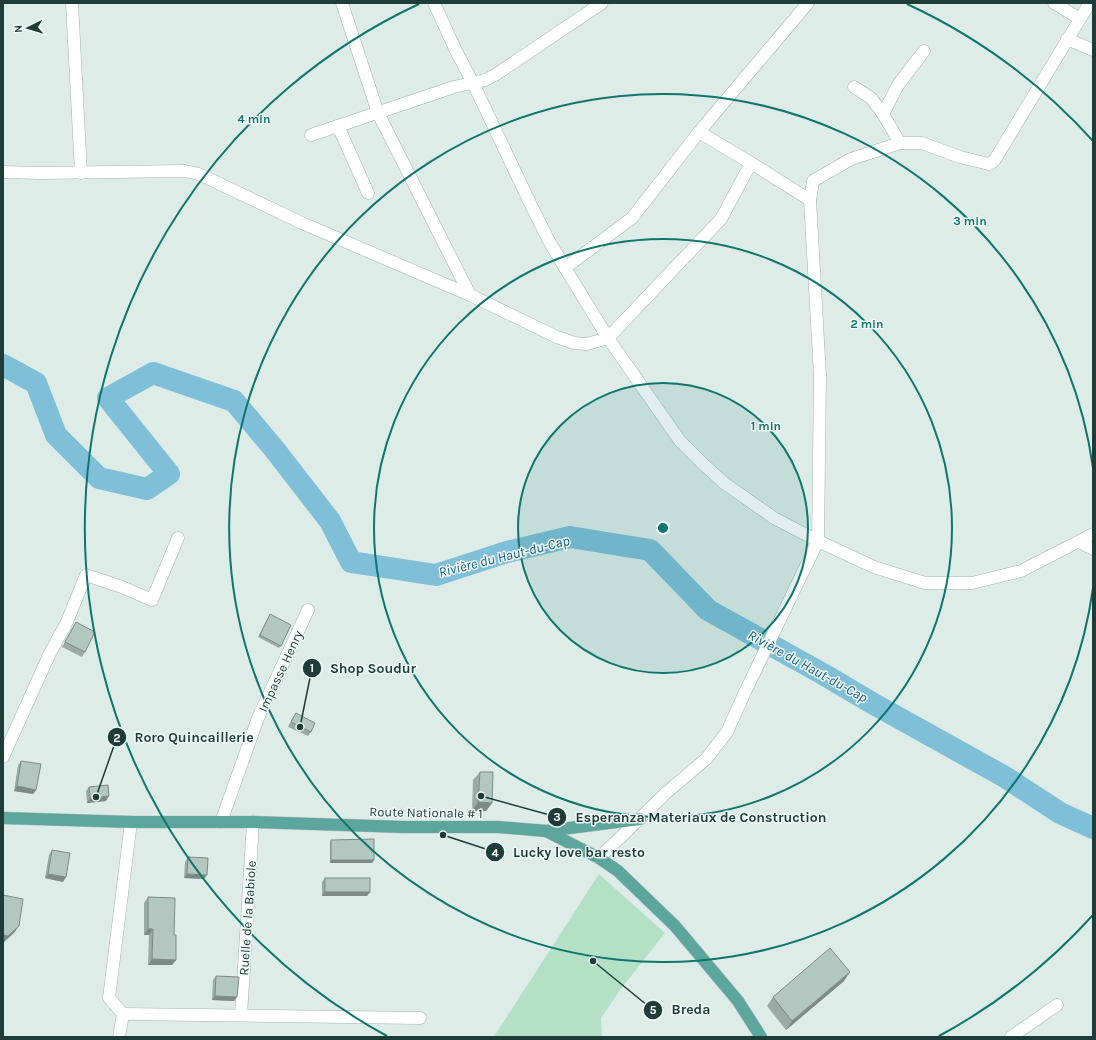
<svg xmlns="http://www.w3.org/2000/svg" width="1096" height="1040" font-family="Karla,sans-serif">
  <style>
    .green { fill: #b4e0c5 }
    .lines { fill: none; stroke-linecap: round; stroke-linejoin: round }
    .river { stroke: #7fbfd8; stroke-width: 22 }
    .street-casing { stroke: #a1b4af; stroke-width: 13 }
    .secondary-casing { stroke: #9cb9b2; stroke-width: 13 }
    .primary-casing { stroke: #c0c9c8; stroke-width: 13 }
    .street { stroke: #fff; stroke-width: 12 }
    .secondary { stroke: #fff; stroke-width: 12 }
    .primary { stroke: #5da69d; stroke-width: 12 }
    .wall { fill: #9aaba6 }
    .shaded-wall { fill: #7d8b87 }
    .building { fill: #b3c7c1; stroke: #7d8b87 }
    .ring { fill: none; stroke: #0f766e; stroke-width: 2 }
    .labels { text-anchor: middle; stroke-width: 3; stroke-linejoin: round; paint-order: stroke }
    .street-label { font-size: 13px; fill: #1e3d39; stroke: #eff8f5 }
    .water-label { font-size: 14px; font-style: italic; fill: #125f7f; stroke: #eff8f5 }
    .centre { fill: #0f766e; stroke: #eff8f5; stroke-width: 2 }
    .ring-label { font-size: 12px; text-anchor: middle; font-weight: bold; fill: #0f766e; stroke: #eff8f5; stroke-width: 3; stroke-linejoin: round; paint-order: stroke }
    .leader { fill: none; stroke: #1e3d39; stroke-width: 1.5 }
    .callout-dot { fill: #1e3d39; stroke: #eff8f5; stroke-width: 1.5 }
    .mark-label { font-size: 12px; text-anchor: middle; font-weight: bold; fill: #fff }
    .callout-label { font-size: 14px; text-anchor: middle; font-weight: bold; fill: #1e3d39; stroke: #eff8f5; stroke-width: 3; stroke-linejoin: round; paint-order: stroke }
  </style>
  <rect width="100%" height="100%" fill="#deece7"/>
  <polygon class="green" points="599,874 665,933 620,990 601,1018 602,1037 497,1037 495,1035"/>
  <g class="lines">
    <polyline class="river" points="3,365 36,383 56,435 99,478 147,489 169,474 108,398 153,373 234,401 275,450 330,521 351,562 436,575 507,552 570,537 650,550 708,610 823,674 872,703 1005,777 1060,813 1093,828"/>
    <defs>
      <g id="street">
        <polyline points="72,3 81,173"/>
        <polyline points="342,3 378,113 470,295"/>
        <polyline points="1080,19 1090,3"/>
        <polyline points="1067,39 1093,50"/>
        <polyline points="854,87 871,98 883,114 900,143"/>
        <polyline points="883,114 898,85 924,51"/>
        <polyline points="338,126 368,193"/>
        <polyline points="699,132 751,163 810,200"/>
        <polyline points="311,135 454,87 485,80 495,75 602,3"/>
        <polyline points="3,172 41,173 185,171 199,174 302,223 470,295 557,337 574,343 587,344 608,338 721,219 751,163"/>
        <polyline points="565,268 632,218 699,132 808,3"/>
        <polyline points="818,541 820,376 810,200 813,181 851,159 900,143 922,143 960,157 989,164 994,161 1080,19 1054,3"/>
        <polyline points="1079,542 1093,549"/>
        <polyline points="3,757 50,653 66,624 86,575 122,587 152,600 178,538"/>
        <polyline points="221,822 258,718 308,610"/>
        <polyline points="123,1014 420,1018"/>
        <polyline points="241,1015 253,822"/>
        <polyline points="119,1037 123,1014 109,998 131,822"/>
        <polyline points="1011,1037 1057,1005"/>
      </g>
      <g id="secondary">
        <polyline points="434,3 456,51 473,83 531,205 549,241 565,268 608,338 680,441 701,462 724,483 774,518 818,541 874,567 925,583 972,583 1021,571 1093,534"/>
        <polyline points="599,858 667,792 706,759 727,732 745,692 818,541"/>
      </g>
      <g id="primary">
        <polyline points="3,818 131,822 253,822 403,827 498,827 546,831 599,858 618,871 675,926 738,1001 761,1037"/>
        <polyline points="546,831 640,819"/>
      </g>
    </defs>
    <use href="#street" class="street-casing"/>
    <use href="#secondary" class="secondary-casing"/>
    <use href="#primary" class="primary-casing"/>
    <use href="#street" class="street"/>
    <use href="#secondary" class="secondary"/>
    <use href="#primary" class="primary"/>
  </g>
  <g class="wall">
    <polygon points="270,614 281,646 279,648 258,637"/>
    <polygon points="76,622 85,652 82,657 62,647"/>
    <polygon points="296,713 311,732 308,736 288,727 293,717"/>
    <polygon points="21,761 36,790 33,794 14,791 18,765"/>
    <polygon points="480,772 492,803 486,811 472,811 473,780"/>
    <polygon points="89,787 106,801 87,803 86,791"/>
    <polygon points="331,840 374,860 372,863 330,863 330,842"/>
    <polygon points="52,850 63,882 45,878 49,855"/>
    <polygon points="188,857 204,879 184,878 185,862"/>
    <polygon points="325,878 370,892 367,896 322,896 322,882"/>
    <polygon points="148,897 174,935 176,960 172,965 148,965 149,935 144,935 144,903"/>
    <polygon points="216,976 237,997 234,1001 212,1000 213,980"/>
    <polygon points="844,981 786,1030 767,1006 773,997"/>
  </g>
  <g class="shaded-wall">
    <polygon points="17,786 36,790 33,794 14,791"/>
    <polygon points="109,796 106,801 87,803 90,798"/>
    <polygon points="478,802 492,803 486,811 472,811"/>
    <polygon points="331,860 374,860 372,863 330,863"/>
    <polygon points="48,874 66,877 63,882 45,878"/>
    <polygon points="187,874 207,875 204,879 184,878"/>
    <polygon points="325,892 370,892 367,896 322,896"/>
    <polygon points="19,926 14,933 3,943 3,935"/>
    <polygon points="148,929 153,929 149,935 144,935"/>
    <polygon points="152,959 176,960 172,965 148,965"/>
    <polygon points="850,972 844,981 786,1030 792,1021"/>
    <polygon points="215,996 237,997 234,1001 212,1000"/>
  </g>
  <g class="building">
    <polygon points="270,614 291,625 281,646 260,635"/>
    <polygon points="76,622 95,632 85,652 65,642"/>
    <polygon points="296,713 315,723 311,732 291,722"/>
    <polygon points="21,761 41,764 36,790 17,786"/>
    <polygon points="480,772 493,772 492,803 478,802"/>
    <polygon points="108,785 109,796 90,798 89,787"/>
    <polygon points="374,839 374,860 331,860 331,840"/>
    <polygon points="52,850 70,853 66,877 48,874"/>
    <polygon points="188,857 208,858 207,875 187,874"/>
    <rect x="325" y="878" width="45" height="14"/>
    <polygon points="3,895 23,899 19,926 8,936 3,935"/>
    <polygon points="148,897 175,898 174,935 176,935 176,960 152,959 153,929 148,929"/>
    <polygon points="830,948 850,972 792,1021 773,997"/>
    <polygon points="216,976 239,977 237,997 215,996"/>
  </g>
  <circle cx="663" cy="528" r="145" fill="#0f766e" fill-opacity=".12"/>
  <g class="ring">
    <circle cx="663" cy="528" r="145"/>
    <circle cx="663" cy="528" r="289"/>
    <path d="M1093 588A434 434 0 1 1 1093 468"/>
    <path d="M1093 915A578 578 0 0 1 939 1036M387 1036A578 578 0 0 1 419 4M907 4A578 578 0 0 1 1093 141"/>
  </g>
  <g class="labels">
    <g class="street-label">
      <text transform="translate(280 671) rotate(-65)" y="5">Impasse Henry</text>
      <text transform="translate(426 812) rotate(1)" y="5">Route Nationale # 1</text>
      <text transform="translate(247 918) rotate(-86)" y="5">Ruelle de la Babiole</text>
    </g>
    <g class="water-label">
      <text transform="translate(504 556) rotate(-14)" y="5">Rivière du Haut-du-Cap</text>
      <text transform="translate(808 666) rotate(29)" y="5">Rivière du Haut-du-Cap</text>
    </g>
  </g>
  <circle cx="663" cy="528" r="6" class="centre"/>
  <g class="ring-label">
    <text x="254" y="123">4 min</text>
    <text x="970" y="225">3 min</text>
    <text x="867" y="328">2 min</text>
    <text x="766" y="430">1 min</text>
  </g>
  <path class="leader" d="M300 727L312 668M96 797L117 737M481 796L557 817M443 835L495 852M593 961L653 1010"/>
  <g class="callout-dot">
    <circle cx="300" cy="727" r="4"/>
    <circle cx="96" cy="797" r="4"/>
    <circle cx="481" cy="796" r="4"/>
    <circle cx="443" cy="835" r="4"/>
    <circle cx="593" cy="961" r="4"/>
    <circle cx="312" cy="668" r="10"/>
    <circle cx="117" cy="737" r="10"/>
    <circle cx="557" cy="817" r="10"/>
    <circle cx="495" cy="852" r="10"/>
    <circle cx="653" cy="1010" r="10"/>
  </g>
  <g class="mark-label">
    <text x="312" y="672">1</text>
    <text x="117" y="742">2</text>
    <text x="557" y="821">3</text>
    <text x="495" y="857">4</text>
    <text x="653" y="1014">5</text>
  </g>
  <g class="callout-label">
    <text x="373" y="673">Shop Soudur</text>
    <text x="194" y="742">Roro Quincaillerie</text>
    <text x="701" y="822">Esperanza Materiaux de Construction</text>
    <text x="579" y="857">Lucky love bar resto</text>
    <text x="691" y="1014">Breda</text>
  </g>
  <rect width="1096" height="1040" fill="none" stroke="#1e3d39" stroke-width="8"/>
  <g transform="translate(28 28) rotate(265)" stroke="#eff8f5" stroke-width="3" paint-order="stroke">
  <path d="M0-3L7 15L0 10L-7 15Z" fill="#1e3d39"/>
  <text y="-6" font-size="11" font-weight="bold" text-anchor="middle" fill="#1e3d39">N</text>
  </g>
</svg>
